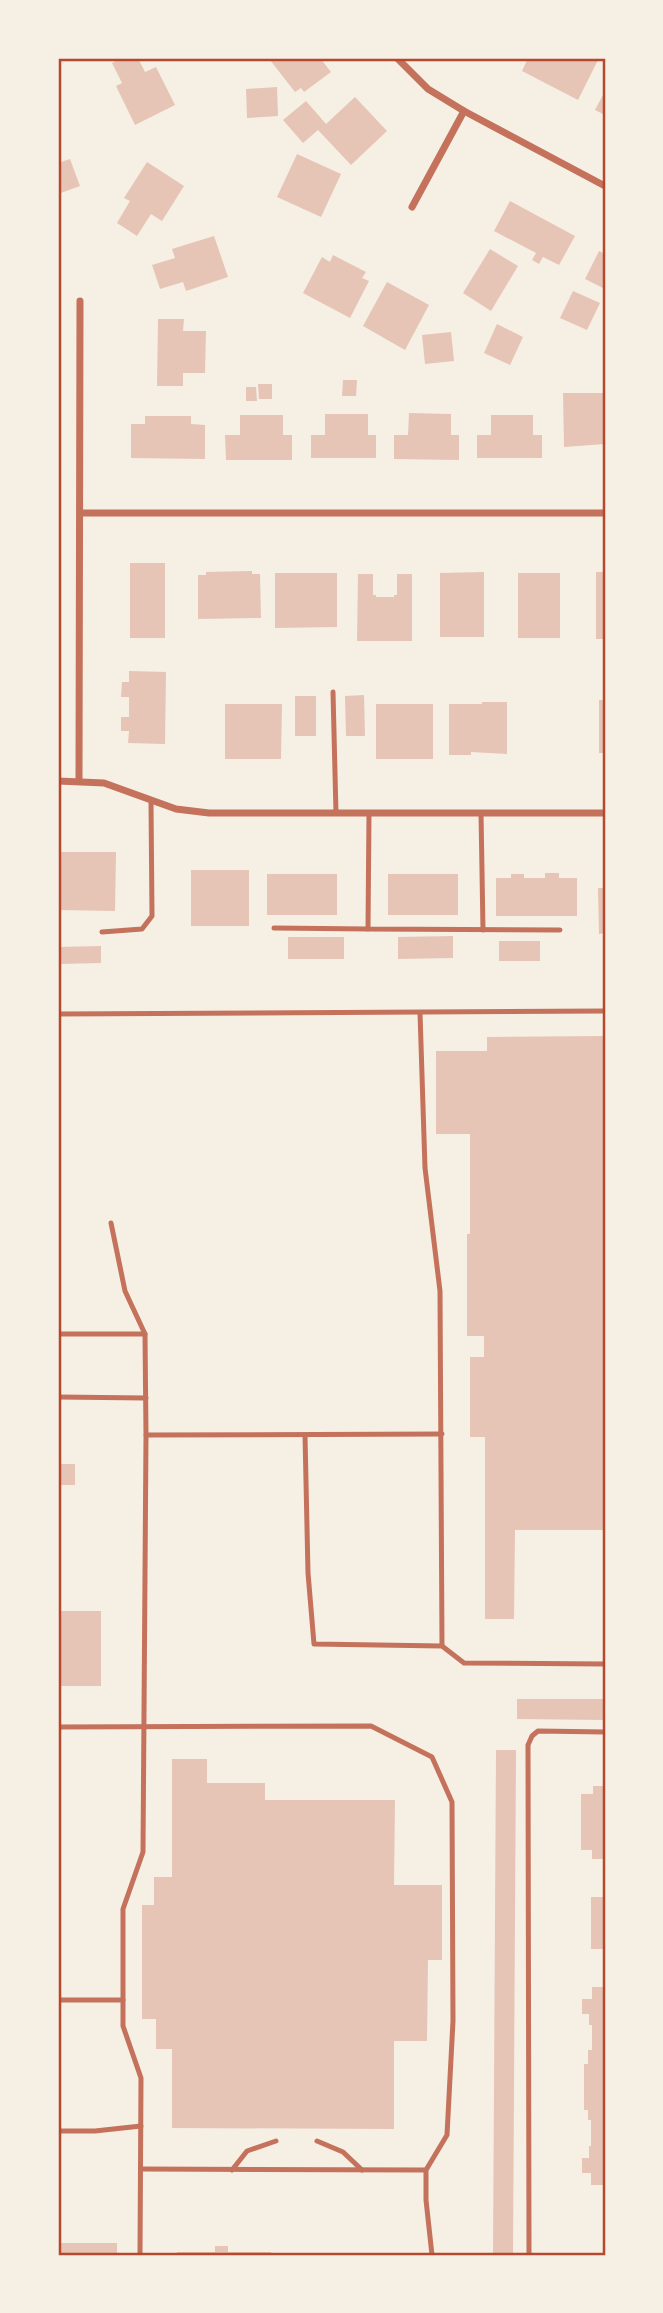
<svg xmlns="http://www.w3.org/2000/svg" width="663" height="2313" font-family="Lato,sans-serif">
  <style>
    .building { fill: #e6c5b7 }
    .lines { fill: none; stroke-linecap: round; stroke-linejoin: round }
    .service { stroke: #c5725c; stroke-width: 5 }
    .minor { stroke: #c5725c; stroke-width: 7 }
    .neatline { fill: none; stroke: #b5482f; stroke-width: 2.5 }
  </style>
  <rect width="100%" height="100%" fill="#f6efe4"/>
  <g class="building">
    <polygon points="122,58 138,58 145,72 156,67 175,105 135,125 116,86 122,83 112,63"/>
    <polygon points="274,58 320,58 331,72 304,92 301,88 295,92 270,60"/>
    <polygon points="528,58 599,58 578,100 522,71"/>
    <polygon points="277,87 278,116 247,118 246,89"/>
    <polygon points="605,91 605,115 595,110"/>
    <polygon points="355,97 387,131 351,165 318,130 303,143 283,120 306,101 326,124"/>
    <polygon points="297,154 341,174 321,217 277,197"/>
    <polygon points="70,159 80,186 58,194 58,163"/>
    <polygon points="147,162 184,186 162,221 151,214 137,236 117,223 130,201 124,198"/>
    <polygon points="510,201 575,236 559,265 543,257 539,264 532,260 536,253 494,231"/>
    <polygon points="214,236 228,277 186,291 183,282 160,289 152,265 175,258 172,249"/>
    <polygon points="490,249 518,266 491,311 463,293"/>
    <polygon points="599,251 605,254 605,289 585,279"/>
    <polygon points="333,255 366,272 362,278 369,281 350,318 303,293 322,257 330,262"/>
    <polygon points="387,282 429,305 405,350 363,326"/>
    <polygon points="573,291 600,303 587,330 560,318"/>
    <polygon points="158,319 184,319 183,331 206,331 205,373 183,373 183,386 157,386"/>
    <polygon points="497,324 523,337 510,365 484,353"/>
    <polygon points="451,332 454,361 425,364 422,335"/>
    <polygon points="343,380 357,380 356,396 342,396"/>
    <polygon points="258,384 272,384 272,399 259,399"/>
    <polygon points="246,387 256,387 257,401 246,401"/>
    <polygon points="563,393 605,393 605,444 564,447"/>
    <polygon points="409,413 451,414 451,435 459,435 459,460 394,459 394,435 408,435"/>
    <polygon points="325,414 368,414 368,435 376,435 376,458 311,458 311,435 325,435"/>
    <polygon points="240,415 283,415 283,435 292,435 292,460 226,460 225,435 240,435"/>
    <polygon points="491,415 533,415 533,435 542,435 542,458 477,458 477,435 491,435"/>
    <polygon points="145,416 191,416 191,424 205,425 205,459 131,458 131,424 145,424"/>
    <rect x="130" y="563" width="35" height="75"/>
    <polygon points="252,571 252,574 260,574 261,618 198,619 198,575 206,575 206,572"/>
    <polygon points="484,572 484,637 440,637 440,573"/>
    <rect x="596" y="572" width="9" height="67"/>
    <polygon points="275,573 337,573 337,627 275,628"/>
    <rect x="518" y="573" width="42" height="65"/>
    <polygon points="358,574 373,574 373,595 376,595 376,597 394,597 394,595 397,595 397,574 412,574 412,641 357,641"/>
    <polygon points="129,671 166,672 165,744 128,743 129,731 121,731 121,717 129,717 129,697 121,697 122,682 129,682"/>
    <polygon points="364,695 365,736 346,736 345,696"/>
    <rect x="295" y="696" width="21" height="40"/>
    <rect x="599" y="700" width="6" height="53"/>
    <polygon points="482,702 507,702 507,754 471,752 471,755 449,755 449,704 482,704"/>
    <polygon points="225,704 282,704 281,759 225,759"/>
    <rect x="376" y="704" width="57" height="55"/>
    <polygon points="59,852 116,852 115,911 59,910"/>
    <rect x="191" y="870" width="58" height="56"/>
    <polygon points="545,873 559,873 559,878 577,878 577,916 496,916 496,878 511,878 511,874 524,874 524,878 545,878"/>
    <rect x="267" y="874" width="70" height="41"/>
    <rect x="388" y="874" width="70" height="41"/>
    <polygon points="598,888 605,888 605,933 599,934"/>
    <polygon points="453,936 453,958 398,959 398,937"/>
    <rect x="288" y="937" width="56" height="22"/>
    <rect x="499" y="941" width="41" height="20"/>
    <polygon points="101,946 101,963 58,964 58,947"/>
    <polygon points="605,1036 605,1530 515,1530 514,1619 485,1619 485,1437 470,1437 470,1357 484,1357 484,1336 467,1336 467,1234 470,1234 470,1134 436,1134 436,1051 487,1051 487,1037"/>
    <rect x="58" y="1464" width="17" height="21"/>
    <rect x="58" y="1611" width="43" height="75"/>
    <polygon points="517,1699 605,1699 605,1720 517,1719"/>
    <polygon points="496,1750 516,1750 513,2255 493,2255"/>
    <polygon points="172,1759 207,1759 207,1783 265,1783 265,1800 395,1800 394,1885 442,1885 442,1960 428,1960 427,2041 394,2041 394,2129 172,2128 172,2049 156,2049 156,2019 142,2019 142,1905 154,1905 154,1877 172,1877"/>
    <polygon points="593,1786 605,1786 605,1859 592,1859 592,1850 581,1850 581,1794 593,1794"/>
    <rect x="591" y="1897" width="14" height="52"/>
    <polygon points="592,1987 605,1987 605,2185 591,2185 591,2173 582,2173 582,2158 589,2158 589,2146 591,2146 591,2120 588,2120 588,2110 584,2110 584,2064 588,2064 588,2050 592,2050 592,2025 589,2025 589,2014 582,2014 582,1999 592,1999"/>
    <rect x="58" y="2243" width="59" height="12"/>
    <polygon points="215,2246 228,2246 228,2252 271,2252 271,2255 177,2255 177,2252 215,2252"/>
  </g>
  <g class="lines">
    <g class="service">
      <polyline points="333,692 336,813"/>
      <polyline points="369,813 368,929 560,930"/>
      <polyline points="481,813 483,930"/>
      <polyline points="274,928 368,929"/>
      <polyline points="102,932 142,929 152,916 151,801"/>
      <polyline points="420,1013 425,1168 440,1291 442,1646"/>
      <polyline points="58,1014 605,1011"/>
      <polyline points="111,1223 125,1291 145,1334 146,1435 143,1852 123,1909 123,2026 141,2078 140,2255"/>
      <polyline points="58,1334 145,1334"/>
      <polyline points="58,1397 146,1398"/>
      <polyline points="146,1435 442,1434"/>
      <polyline points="305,1435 308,1573 314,1644 442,1646 464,1663 605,1664"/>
      <polyline points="58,1727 371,1726 432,1757 452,1802 453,2021 447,2135 426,2170 426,2200 432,2255"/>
      <polyline points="58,2000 123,2000"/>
      <polyline points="58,2131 95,2131 141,2126"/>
      <polyline points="317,2141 343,2152 362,2170"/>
      <polyline points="141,2169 426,2170"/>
      <polyline points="232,2170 247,2151 276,2141"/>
      <polyline points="529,2255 528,1745 532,1736 538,1731 605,1732"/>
    </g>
    <g class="minor">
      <polyline points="397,58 428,89 464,111 605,186"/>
      <polyline points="412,207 464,111"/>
      <polyline points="81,513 605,513"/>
      <polyline points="79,780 80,301"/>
      <polyline points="58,781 104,783 176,809 209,813 605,813"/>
    </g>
  </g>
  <rect width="663" height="2313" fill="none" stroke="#f6efe4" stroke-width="119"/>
  <rect x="60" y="60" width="544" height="2194" class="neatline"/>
</svg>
